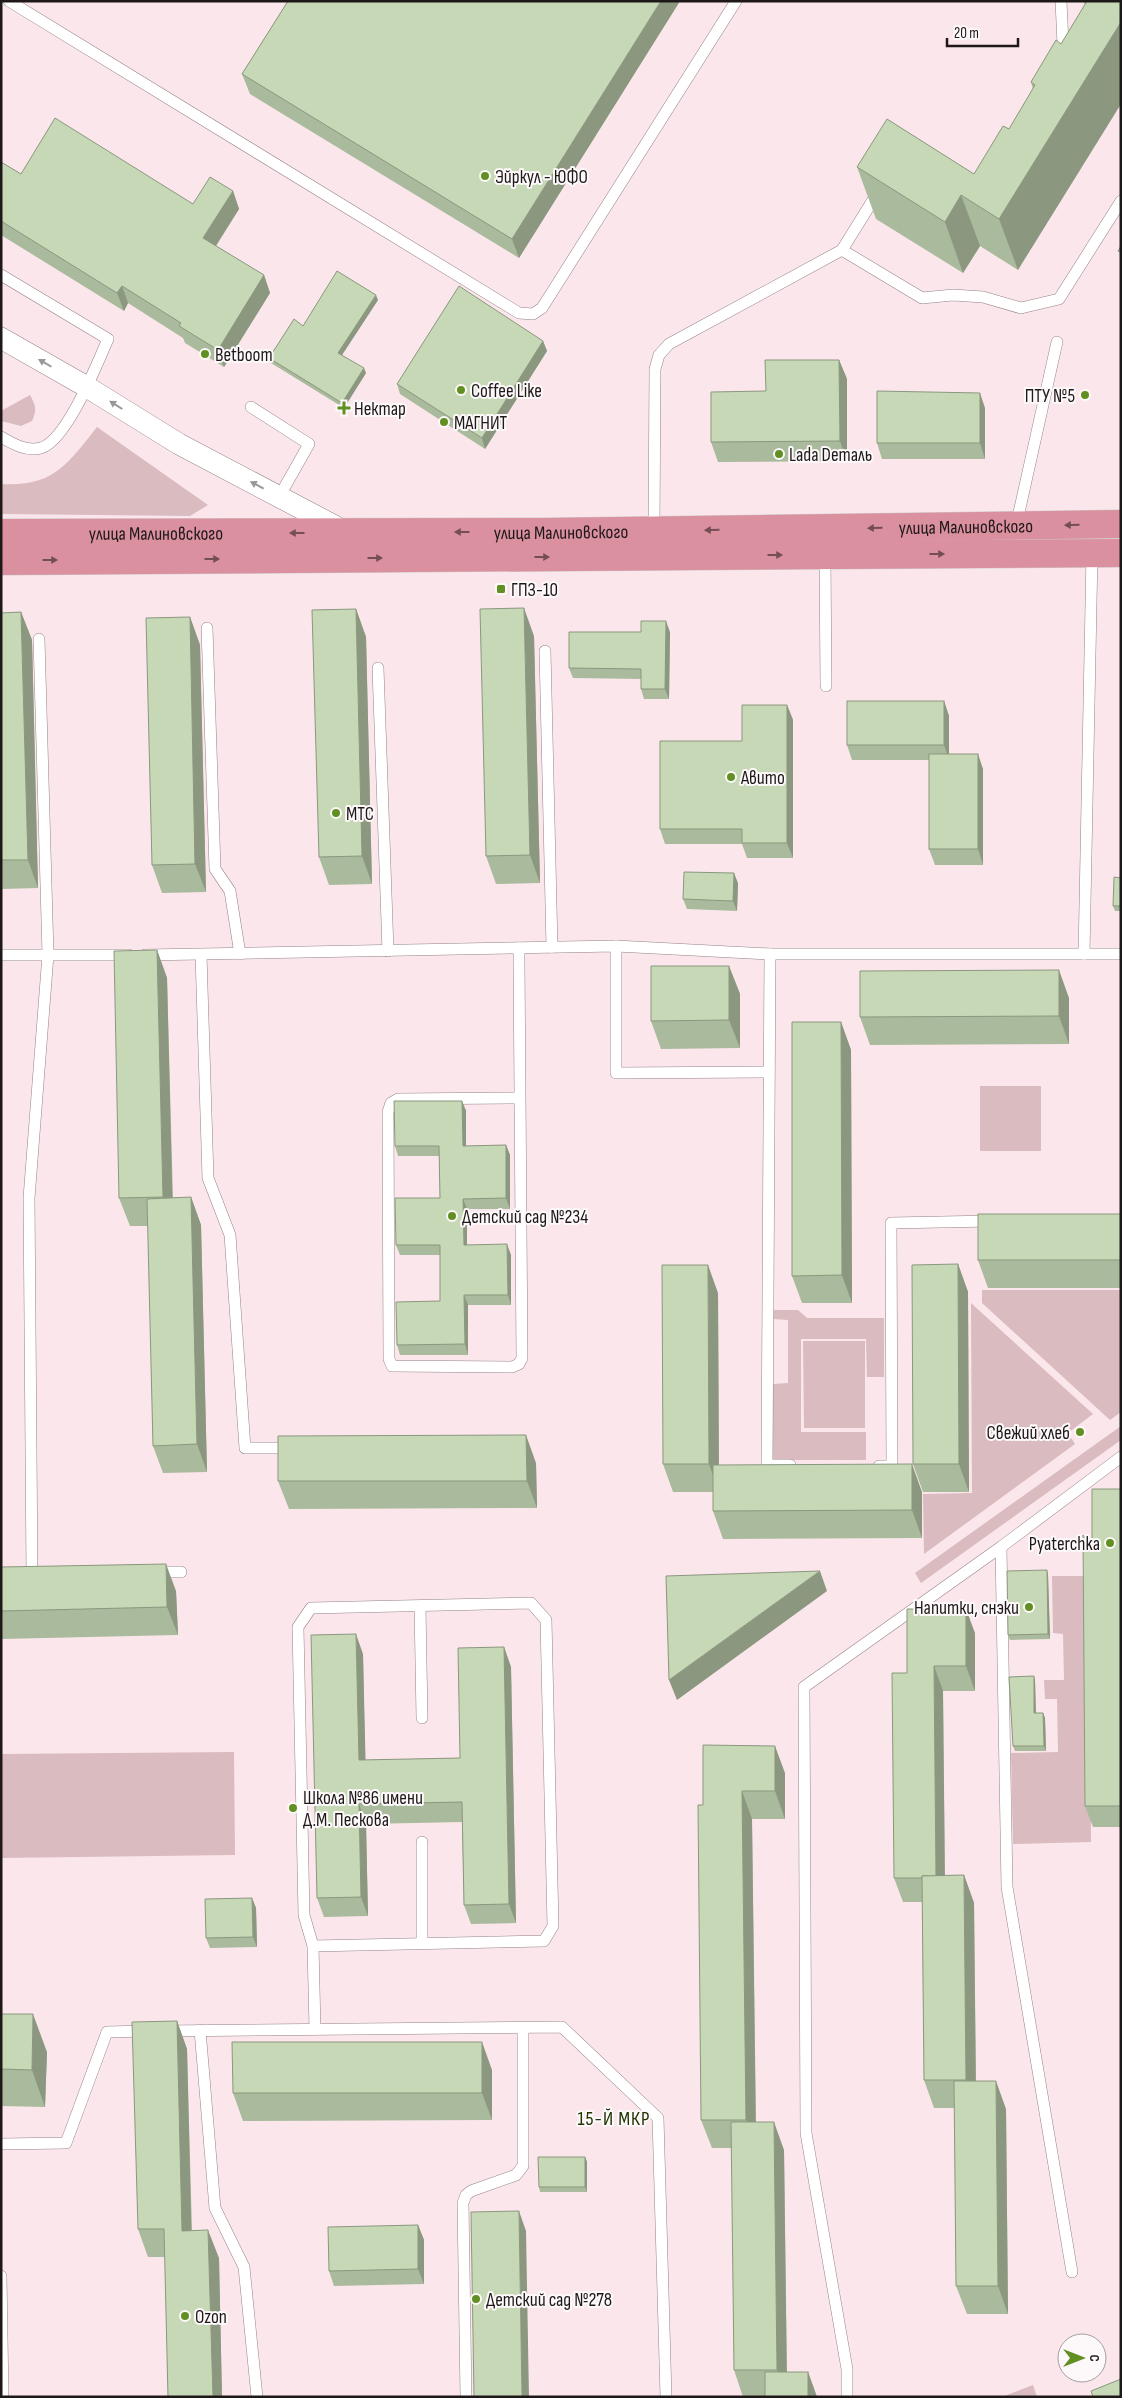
<svg xmlns="http://www.w3.org/2000/svg" width="1122" height="2398" font-family="'Sofia Sans Condensed',sans-serif">
  <style>
    .green { fill: #d9bbc0 }
    .lines { fill: none; stroke-linecap: round; stroke-linejoin: round }
    .lane-casing { stroke: #958386; stroke-width: 12 }
    .street-casing { stroke: #958386; stroke-width: 22 }
    .highway-casing { stroke: #cecccc; stroke-width: 29 }
    .lane { stroke: #fff; stroke-width: 11 }
    .street { stroke: #fff; stroke-width: 21 }
    .highway { stroke: #da909f; stroke-width: 28 }
    .wall { fill: #aaba9c }
    .shaded-wall { fill: #8b977f }
    .building { fill: #c6d8b5; stroke: #8b977f }
    .oneway { fill: #9a9798 }
    .oneway2 { fill: #734e55 }
    .poi-dot { fill: #628f21; stroke: #fdf9fa; stroke-width: 2 }
    .labels { text-anchor: middle; stroke-width: 4; stroke-linejoin: round; paint-order: stroke }
    .poi-label { font-size: 19px; fill: #1f1819; stroke: #fdf9fa; text-anchor: start }
    .street-label { font-size: 19px; fill: #1f1819; stroke: #fdf9fa }
    .neighbourhood-label { font-size: 20px; letter-spacing: 1px; fill: #203400; stroke: #fdf9fa }
  </style>
  <rect width="100%" height="100%" fill="#fbe7eb"/>
  <g class="green">
    <path d="M30 395C36 406 37 410 32 421L21 426 1 421V411Z"/>
    <path d="M97 427 208 505 190 516 1 514V484C53 487 67 465 97 427Z"/>
    <rect x="980" y="1086" width="61" height="65"/>
    <polygon points="982,1290 1121,1290 1121,1412 1110,1420 982,1303"/>
    <polygon points="971,1303 1093,1414 1068,1433 1075,1444 924,1554 923,1494 972,1493"/>
    <polygon points="773,1310 798,1310 807,1318 884,1318 884,1377 867,1377 866,1339 801,1339 801,1432 866,1432 866,1460 773,1460 773,1384 788,1383 788,1320 773,1319"/>
    <polygon points="803,1341 865,1341 865,1428 804,1428"/>
    <polygon points="1121,1426 1121,1440 921,1583 915,1573"/>
    <polygon points="1052,1576 1089,1576 1091,1842 1013,1844 1011,1753 1058,1752 1057,1699 1045,1699 1044,1680 1064,1680 1063,1634 1053,1633"/>
    <polygon points="234,1752 235,1855 1,1858 1,1754"/>
    <polygon points="1033,2385 1037,2397 1002,2397"/>
  </g>
  <g class="lines">
    <defs>
      <g id="lane">
        <polyline points="9,1 519,313 533,314 542,308 736,1"/>
        <polyline points="1058,53 1063,44 1061,1"/>
        <polyline points="842,250 922,298 953,295 983,297 1021,308 1059,299 1121,201"/>
        <path d="M1 275 108 339C97 364 67 440 41 448 27 452 13 444 1 437"/>
        <polyline points="251,407 309,444 279,497"/>
        <polyline points="1016,526 1057,342"/>
        <polyline points="654,530 655,369 659,355 669,344 842,250 878,192"/>
        <polyline points="825,556 826,686"/>
        <polyline points="207,628 215,869 230,891 240,954"/>
        <polyline points="545,651 552,947"/>
        <polyline points="378,668 388,951"/>
        <polyline points="616,946 616,1073 769,1072"/>
        <polyline points="519,948 519,962 522,1358 519,1364 512,1367 392,1366 389,1359 388,1112 391,1103 398,1099 520,1098"/>
        <polyline points="770,954 767,1465 790,1465"/>
        <polyline points="1084,954 1121,954"/>
        <polyline points="1,955 129,955"/>
        <polyline points="145,955 616,946 770,954 1084,954 1092,554"/>
        <polyline points="201,955 208,1178 230,1235 245,1448 293,1448"/>
        <polyline points="879,1466 892,1466 891,1223 991,1221"/>
        <polyline points="1001,1547 1007,1887 1072,2272"/>
        <polyline points="155,1572 181,1572"/>
        <polyline points="39,1574 32,1574 29,1198 48,955 39,639"/>
        <polyline points="420,1606 422,1718"/>
        <polyline points="422,1842 422,1943"/>
        <polyline points="313,1946 544,1941 553,1926 546,1620 531,1603 311,1608 298,1627 304,1915 313,1946 315,2029"/>
        <polyline points="200,2030 215,2208 244,2267 257,2397"/>
        <polyline points="165,2031 562,2027 658,2118 666,2397"/>
        <polyline points="1,2144 66,2143 107,2032 146,2031"/>
        <polyline points="1,2276 3,2397"/>
        <polyline points="466,2397 463,2203 466,2195 471,2191 516,2175 523,2166 523,2028"/>
        <polyline points="847,2397 847,2369 806,2133 804,1687 1001,1547 1121,1457"/>
      </g>
      <polyline id="street" points="1,338 87,387 179,444 346,532"/>
      <g id="highway">
        <path id="s1" d="M1 533 544 532 1121 524"/>
        <polyline points="1,561 1121,553"/>
      </g>
    </defs>
    <use href="#lane" class="lane-casing"/>
    <use href="#street" class="street-casing"/>
    <use href="#highway" class="highway-casing"/>
    <use href="#lane" class="lane"/>
    <use href="#street" class="street"/>
    <use href="#highway" class="highway"/>
  </g>
  <g class="wall">
    <polygon points="288,1 680,1 519,258 250,94 242,74"/>
    <polygon points="1083,1 1121,1 1018,270 980,246 963,273 876,219 857,167 974,174 1009,129 1033,89 1031,82 1061,44 1085,5"/>
    <polygon points="1,162 21,174 193,204 233,191 239,209 216,246 264,275 270,293 224,367 185,343 183,338 128,303 124,311 1,235"/>
    <polygon points="378,300 342,355 366,373 344,408 271,363 269,358 303,326"/>
    <polygon points="543,341 547,351 485,449 400,394 397,384"/>
    <polygon points="839,360 847,379 847,461 718,462 711,442 766,391"/>
    <polygon points="985,408 985,459 882,459 877,443"/>
    <polygon points="356,609 366,637 372,884 329,885 319,857"/>
    <polygon points="21,612 32,640 38,888 1,889 1,613"/>
    <polygon points="190,617 200,645 206,892 162,893 152,865"/>
    <polygon points="641,632 670,632 669,699 644,699 641,689 641,679 573,678 569,668"/>
    <polygon points="534,636 540,883 496,884 486,856"/>
    <polygon points="944,701 949,716 949,754 983,769 983,865 935,865 929,849 929,760 852,760 847,745"/>
    <polygon points="787,705 793,720 793,858 747,858 742,844 665,844 660,829 742,741"/>
    <polygon points="1121,878 1121,911 1115,911 1113,906"/>
    <polygon points="738,883 737,911 687,909 683,899"/>
    <polygon points="157,950 167,978 173,1198 191,1197 201,1225 207,1472 163,1473 153,1446 148,1226 130,1226 119,1198"/>
    <polygon points="729,966 740,994 740,1048 661,1049 651,1021"/>
    <polygon points="1069,998 1069,1044 870,1045 860,1017"/>
    <polygon points="841,1022 851,1050 852,1303 802,1303 792,1276"/>
    <polygon points="462,1101 466,1111 466,1146 506,1145 510,1155 510,1209 467,1209 467,1245 511,1255 511,1305 468,1305 468,1355 400,1355 397,1345 440,1301 440,1255 400,1255 396,1245 440,1198 439,1156 398,1156 395,1146"/>
    <polygon points="1121,1214 1121,1288 988,1288 978,1260"/>
    <polygon points="958,1264 968,1292 969,1492 923,1492 913,1464"/>
    <polygon points="718,1293 719,1465 922,1492 922,1538 723,1539 713,1511 713,1492 673,1492 663,1464"/>
    <polygon points="536,1463 537,1508 289,1509 278,1481"/>
    <polygon points="1121,1489 1121,1827 1093,1827 1085,1806 1092,1548"/>
    <polygon points="1,1567 176,1591 178,1635 1,1639"/>
    <polygon points="1047,1570 1048,1575 1050,1639 1010,1640 1008,1635"/>
    <polygon points="975,1633 975,1691 943,1691 945,1875 964,1875 974,1903 976,2081 1006,2109 1008,2314 967,2314 956,2286 955,2108 934,2108 924,2080 922,1902 903,1902 894,1878 907,1673"/>
    <polygon points="504,1647 511,1667 516,1923 471,1924 464,1905 462,1822 366,1824 368,1916 324,1917 317,1898 363,1654 365,1760 460,1758"/>
    <polygon points="1034,1676 1035,1681 1036,1713 1043,1713 1045,1718 1046,1751 1015,1751 1013,1746"/>
    <polygon points="785,1773 785,1819 752,1819 756,2122 784,2150 787,2372 808,2372 817,2397 743,2397 734,2370 732,2148 712,2148 701,2120 703,1805"/>
    <polygon points="252,1898 256,1908 257,1947 210,1948 206,1938"/>
    <polygon points="1,2014 47,2052 45,2107 1,2106"/>
    <polygon points="177,2021 187,2049 192,2231 219,2258 222,2397 168,2397 165,2257 148,2257 138,2229"/>
    <polygon points="492,2070 492,2120 243,2121 233,2093"/>
    <polygon points="585,2157 587,2162 587,2192 540,2192 539,2187"/>
    <polygon points="418,2225 424,2240 424,2284 334,2286 329,2271"/>
  </g>
  <g class="shaded-wall">
    <polygon points="661,1 680,1 519,258 512,239"/>
    <polygon points="1121,22 1121,104 1018,270 999,219"/>
    <polygon points="233,191 239,209 210,255 203,238"/>
    <polygon points="961,195 980,246 963,273 945,222"/>
    <polygon points="264,275 270,293 224,367 218,350"/>
    <polygon points="122,286 128,303 124,311 117,293"/>
    <polygon points="376,295 378,300 340,358 338,353"/>
    <polygon points="543,341 547,351 485,449 482,438"/>
    <polygon points="839,360 847,379 847,461 840,441"/>
    <polygon points="364,368 366,373 344,408 342,403"/>
    <polygon points="980,393 985,408 985,459 980,443"/>
    <polygon points="524,608 534,636 540,883 530,855"/>
    <polygon points="356,609 366,637 372,884 362,856"/>
    <polygon points="21,612 32,640 38,888 28,860"/>
    <polygon points="190,617 200,645 206,892 195,864"/>
    <polygon points="666,621 670,632 669,699 665,689"/>
    <polygon points="944,701 949,716 949,760 944,745"/>
    <polygon points="787,705 793,720 793,858 787,843"/>
    <polygon points="978,754 983,769 983,865 978,849"/>
    <polygon points="734,873 738,883 737,911 733,901"/>
    <polygon points="157,950 167,978 173,1225 163,1197"/>
    <polygon points="729,966 740,994 740,1048 729,1020"/>
    <polygon points="1059,970 1069,998 1069,1044 1059,1016"/>
    <polygon points="841,1022 851,1050 852,1303 842,1275"/>
    <polygon points="462,1101 466,1111 466,1156 463,1146"/>
    <polygon points="506,1145 510,1155 510,1209 506,1198"/>
    <polygon points="191,1197 201,1225 207,1472 197,1444"/>
    <polygon points="463,1199 467,1209 467,1255 464,1245"/>
    <polygon points="507,1244 511,1255 511,1305 508,1295"/>
    <polygon points="958,1264 968,1292 969,1492 959,1464"/>
    <polygon points="708,1265 718,1293 719,1492 709,1464"/>
    <polygon points="464,1295 468,1305 468,1355 465,1344"/>
    <polygon points="526,1435 536,1463 537,1508 527,1481"/>
    <polygon points="912,1464 922,1492 922,1538 912,1510"/>
    <polygon points="166,1564 176,1591 178,1635 167,1607"/>
    <polygon points="1047,1570 1048,1575 1050,1639 1048,1634"/>
    <polygon points="820,1571 827,1591 677,1700 669,1680"/>
    <polygon points="966,1609 975,1633 975,1691 966,1666"/>
    <polygon points="356,1634 363,1654 366,1780 359,1760"/>
    <polygon points="504,1647 511,1667 516,1923 509,1904"/>
    <polygon points="934,1666 943,1691 945,1902 936,1878"/>
    <polygon points="1034,1676 1035,1681 1036,1718 1034,1713"/>
    <polygon points="1043,1713 1045,1718 1046,1751 1044,1746"/>
    <polygon points="775,1746 785,1773 785,1819 775,1791"/>
    <polygon points="742,1791 752,1819 756,2148 746,2120"/>
    <polygon points="359,1804 366,1824 368,1916 361,1897"/>
    <polygon points="964,1875 974,1903 976,2108 966,2080"/>
    <polygon points="252,1898 256,1908 257,1947 253,1937"/>
    <polygon points="33,2014 47,2052 45,2107 32,2070"/>
    <polygon points="177,2021 187,2049 192,2259 182,2231"/>
    <polygon points="482,2042 492,2070 492,2120 482,2093"/>
    <polygon points="996,2081 1006,2109 1008,2314 998,2286"/>
    <polygon points="774,2122 784,2150 787,2397 777,2370"/>
    <polygon points="585,2157 587,2162 587,2192 585,2187"/>
    <polygon points="519,2211 526,2231 529,2397 522,2397"/>
    <polygon points="418,2225 424,2240 424,2284 418,2269"/>
    <polygon points="208,2230 219,2258 222,2397 213,2397"/>
    <polygon points="808,2372 817,2397 808,2397"/>
  </g>
  <g class="building">
    <polygon points="288,1 661,1 512,239 242,74"/>
    <polygon points="1087,1 1121,1 1121,22 999,219 961,195 945,222 857,167 887,119 974,174 1003,126 1009,129 1035,85 1031,82 1056,40 1061,44"/>
    <polygon points="55,118 193,204 210,177 233,191 203,238 264,275 218,350 179,326 181,323 122,286 117,293 1,221 1,162 21,174"/>
    <polygon points="1121,246 1121,252 1118,251"/>
    <polygon points="337,271 376,295 338,353 364,368 342,403 269,358 294,319 303,326"/>
    <polygon points="459,286 543,341 482,438 397,384"/>
    <polygon points="765,360 839,360 840,441 711,442 711,392 766,391"/>
    <polygon points="877,391 980,393 980,443 877,443"/>
    <polygon points="524,608 530,855 486,856 480,609"/>
    <polygon points="356,609 362,856 319,857 312,610"/>
    <polygon points="21,612 28,860 1,860 1,613"/>
    <polygon points="190,617 195,864 152,865 146,618"/>
    <polygon points="641,621 666,621 665,689 641,689 641,669 569,668 569,632 641,632"/>
    <rect x="847" y="701" width="97" height="44"/>
    <polygon points="742,705 787,705 787,843 742,843 742,829 660,829 660,741 742,741"/>
    <rect x="929" y="754" width="49" height="95"/>
    <polygon points="684,872 734,873 733,901 683,899"/>
    <polygon points="1114,877 1121,878 1121,906 1113,906"/>
    <polygon points="157,950 163,1197 119,1198 114,951"/>
    <polygon points="651,966 729,966 729,1020 651,1021"/>
    <polygon points="1059,970 1059,1016 860,1017 860,971"/>
    <polygon points="792,1022 841,1022 842,1275 792,1276"/>
    <polygon points="394,1101 462,1101 463,1146 506,1145 506,1198 463,1199 464,1245 507,1244 508,1295 464,1295 465,1344 397,1345 396,1302 440,1301 440,1245 396,1245 395,1198 440,1198 439,1146 395,1146"/>
    <polygon points="191,1197 197,1444 153,1446 147,1199"/>
    <rect x="978" y="1214" width="143" height="46"/>
    <polygon points="958,1264 959,1464 913,1464 912,1265"/>
    <polygon points="662,1265 708,1265 709,1464 663,1464"/>
    <polygon points="526,1435 527,1481 278,1481 278,1436"/>
    <polygon points="912,1464 912,1510 713,1511 713,1465"/>
    <polygon points="1092,1489 1121,1489 1121,1806 1085,1806 1083,1535 1092,1548"/>
    <polygon points="166,1564 167,1607 1,1611 1,1567"/>
    <polygon points="1047,1570 1048,1634 1008,1635 1007,1571"/>
    <polygon points="820,1571 669,1680 666,1576"/>
    <polygon points="907,1609 966,1609 966,1666 934,1666 936,1876 922,1876 922,1878 894,1878 892,1673 907,1673"/>
    <polygon points="356,1634 359,1760 460,1758 458,1648 504,1647 509,1904 464,1905 462,1802 359,1804 361,1897 317,1898 311,1635"/>
    <polygon points="1034,1676 1034,1713 1043,1713 1044,1746 1013,1746 1009,1677"/>
    <polygon points="703,1745 775,1746 775,1791 742,1791 746,2120 701,2120 698,1805 703,1805"/>
    <polygon points="964,1875 966,2080 924,2080 922,1876"/>
    <polygon points="252,1898 253,1937 206,1938 205,1899"/>
    <polygon points="1,2014 33,2014 32,2070 1,2069"/>
    <polygon points="177,2021 182,2231 208,2230 213,2397 168,2397 164,2229 138,2229 132,2022"/>
    <polygon points="232,2042 482,2042 482,2093 233,2093"/>
    <polygon points="954,2081 996,2081 998,2286 956,2286"/>
    <polygon points="731,2122 774,2122 777,2370 734,2370"/>
    <polygon points="538,2157 585,2157 585,2187 539,2187"/>
    <polygon points="519,2211 522,2397 474,2397 471,2212"/>
    <polygon points="418,2225 418,2269 329,2271 328,2227"/>
    <rect x="765" y="2372" width="43" height="25"/>
    <polygon points="1121,2379 1121,2397 1093,2397 1091,2391"/>
  </g>
  <defs><path id="oneway-solid" d="M-6-.8H1V-3.2L6.5 0L1 3.2V.8H-6Z" transform="scale(1.25)"/></defs>
  <g class="oneway">
    <use href="#oneway-solid" transform="translate(45 363) rotate(-150)"/>
    <use href="#oneway-solid" transform="translate(116 405) rotate(-148)"/>
    <use href="#oneway-solid" transform="translate(257 485) rotate(-152)"/>
  </g>
  <g class="oneway2">
    <use href="#oneway-solid" transform="translate(1072 525) rotate(179)"/>
    <use href="#oneway-solid" transform="translate(875 528) rotate(179)"/>
    <use href="#oneway-solid" transform="translate(712 530) rotate(179)"/>
    <use href="#oneway-solid" transform="translate(462 532) rotate(180)"/>
    <use href="#oneway-solid" transform="translate(297 533) rotate(180)"/>
    <use href="#oneway-solid" transform="translate(937 554)"/>
    <use href="#oneway-solid" transform="translate(775 555)"/>
    <use href="#oneway-solid" transform="translate(542 557)"/>
    <use href="#oneway-solid" transform="translate(375 558)"/>
    <use href="#oneway-solid" transform="translate(212 559)"/>
    <use href="#oneway-solid" transform="translate(50 560)"/>
  </g>
  <g class="poi-dot">
    <circle cx="485" cy="176" r="5"/>
    <circle cx="205" cy="354" r="5"/>
    <circle cx="461" cy="390" r="5"/>
    <circle cx="1085" cy="395" r="5"/>
    <path d="M341.5 400.5h5v5h5v5h-5v5h-5v-5h-5v-5h5z"/>
    <circle cx="444" cy="422" r="5"/>
    <circle cx="779" cy="454" r="5"/>
    <rect x="496" y="584" width="10" height="10" rx="2.5"/>
    <circle cx="731" cy="777" r="5"/>
    <circle cx="336" cy="813" r="5"/>
    <circle cx="452" cy="1216" r="5"/>
    <circle cx="1080" cy="1432" r="5"/>
    <circle cx="1110" cy="1543" r="5"/>
    <circle cx="1029" cy="1607" r="5"/>
    <circle cx="293" cy="1808" r="5"/>
    <circle cx="476" cy="2299" r="5"/>
    <circle cx="185" cy="2316" r="5"/>
  </g>
  <g class="labels">
    <g class="poi-label">
      <text x="495" y="183">Эйркул - ЮФО</text>
      <text x="215" y="361">Betboom</text>
      <text x="471" y="397">Coffee Like</text>
      <text x="1075" y="402" text-anchor="end">ПТУ №5</text>
      <text x="354" y="415">Нектар</text>
      <text x="454" y="429">МАГНИТ</text>
      <text x="789" y="461">Lada Dеталь</text>
      <text x="511" y="596">ГПЗ-10</text>
      <text x="741" y="784">Авито</text>
      <text x="346" y="820">МТС</text>
      <text x="462" y="1223">Детский сад №234</text>
      <text x="1070" y="1439" text-anchor="end">Свежий хлеб</text>
      <text x="1100" y="1550" text-anchor="end">Pyaterchka</text>
      <text x="1019" y="1614" text-anchor="end">Напитки, снэки</text>
      <text x="303" y="1804">Школа №86 имени<tspan x="303" dy="22">Д.М. Пескова</tspan></text>
      <text x="486" y="2306">Детский сад №278</text>
      <text x="195" y="2323">Ozon</text>
    </g>
    <g class="street-label">
      <text dy="7" stroke="none"><textPath href="#s1" startOffset="965">улица Малиновского</textPath></text>
      <text dy="7" stroke="none"><textPath href="#s1" startOffset="560">улица Малиновского</textPath></text>
      <text dy="7" stroke="none"><textPath href="#s1" startOffset="155">улица Малиновского</textPath></text>
    </g>
    <g class="neighbourhood-label">
      <text x="614" y="2125">15-Й МКР</text>
    </g>
  </g>
  <rect width="1122" height="2398" fill="none" stroke="#1f1819" stroke-width="5"/>
  <g transform="translate(1082 2358) rotate(90)"><circle r="24" fill="#fdf9fa" stroke="#a49fa0"/>
  <path d="M0-4L9 19L0 12L-9 19Z" fill="#628f21"/>
  <text y="-8" font-size="14" font-weight="bold" text-anchor="middle" fill="#1f1819">С</text>
  </g>
  <path d="M947 38v8h71v-8" fill="none" stroke="#1f1819" stroke-width="2.5"/>
  <text x="954" y="38" font-size="15" fill="#1f1819" stroke="#fdf9fa" stroke-width="4" paint-order="stroke">20 m</text>
</svg>
